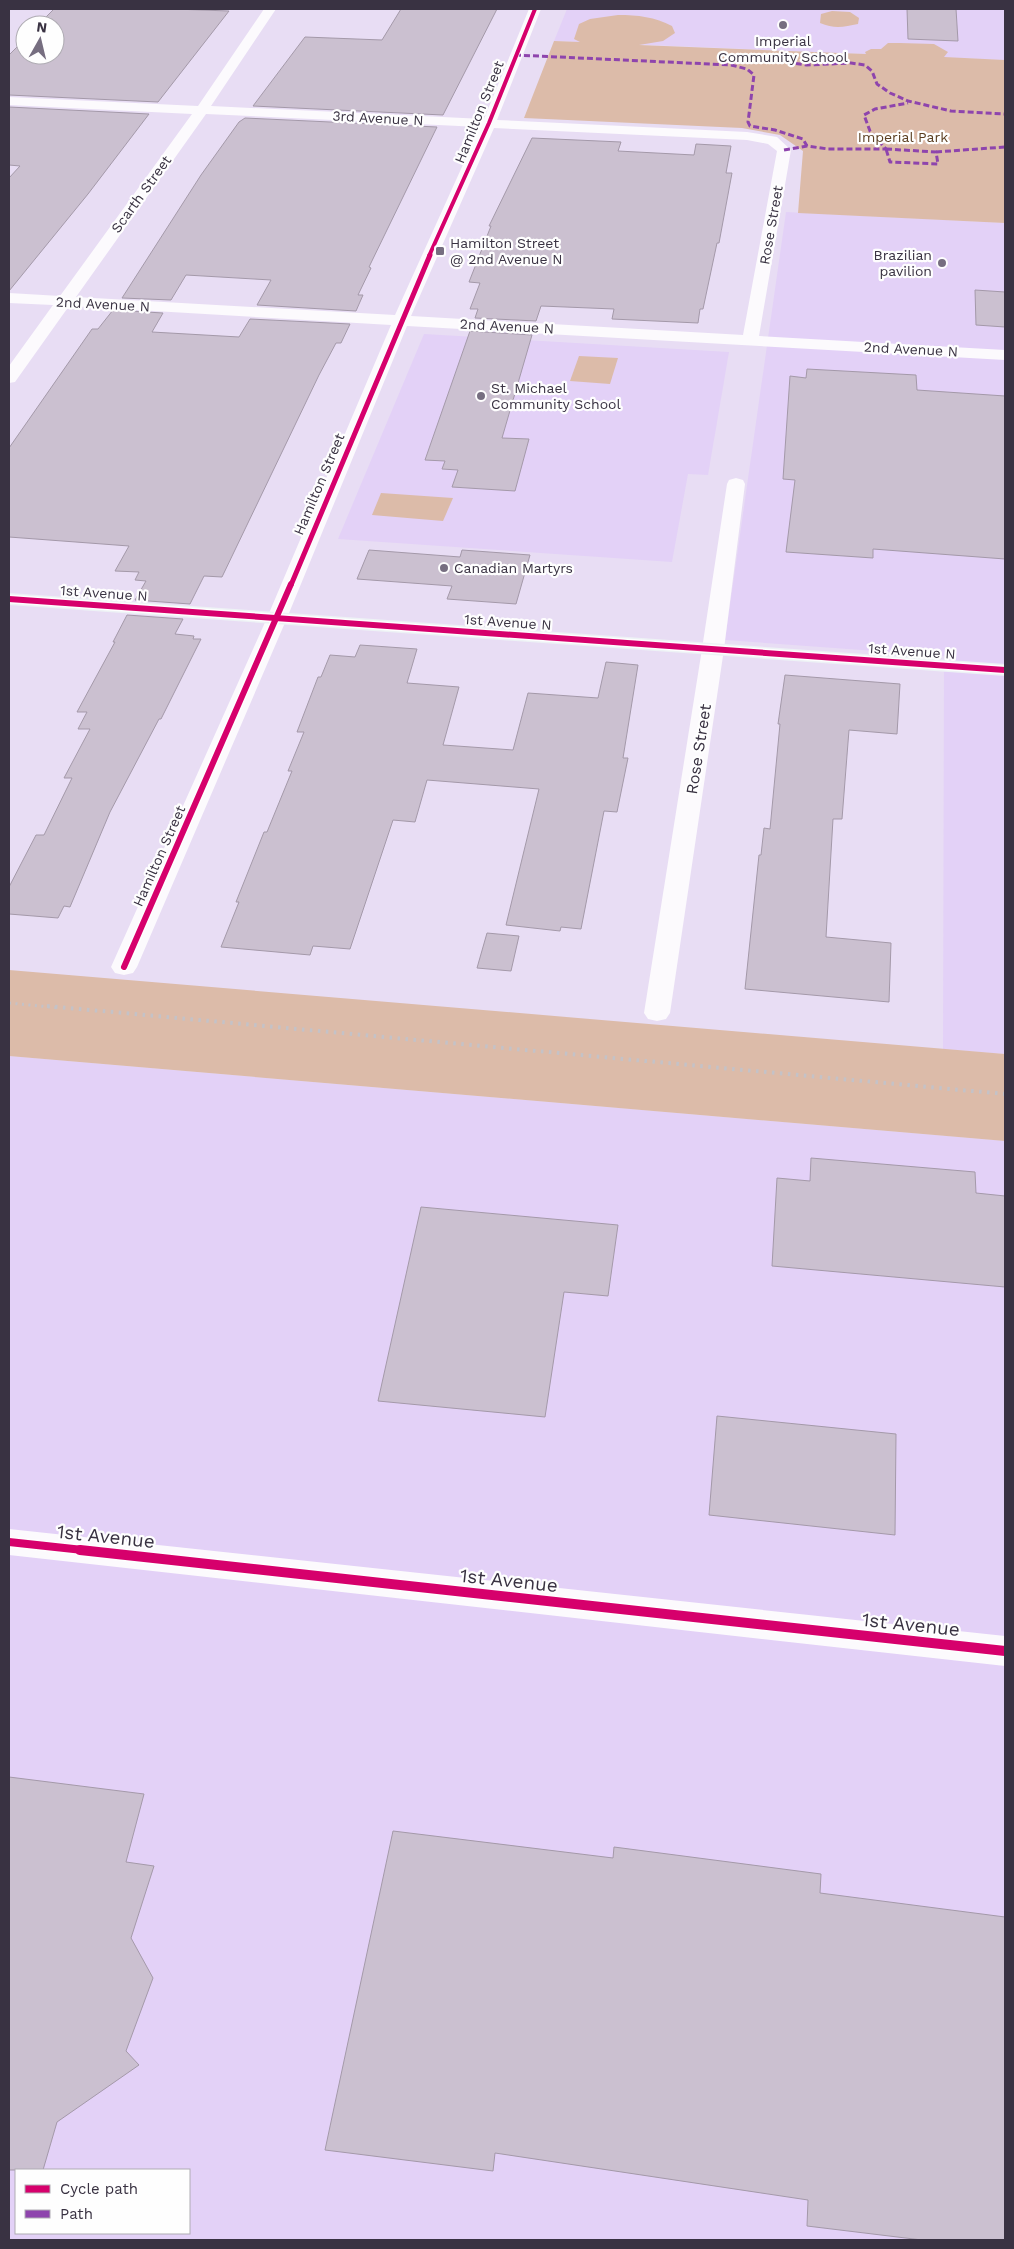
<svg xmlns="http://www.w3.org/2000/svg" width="1014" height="2249" font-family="'Work Sans',sans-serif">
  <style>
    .built { fill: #e3d1f7; fill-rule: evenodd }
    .green { fill: #dcbba9 }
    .building { fill: #cbc0d0; stroke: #a499a9 }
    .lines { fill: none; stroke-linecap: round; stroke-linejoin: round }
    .street { fill: #fcfafd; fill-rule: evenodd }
    .secondary { fill: #edf2f5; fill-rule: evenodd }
    .rail-far1 { stroke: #c4c2c7; stroke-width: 3; stroke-dasharray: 2 4.5; stroke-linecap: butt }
    .rail { stroke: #c4c2c7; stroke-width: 4; stroke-dasharray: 2.5 5.5; stroke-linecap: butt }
    .quiet { stroke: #8e44ad; stroke-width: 3; stroke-dasharray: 6 3; stroke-linecap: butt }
    .cycleway-far4-casing { stroke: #fefefe; stroke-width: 5.5 }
    .cycleway-far3-casing { stroke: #fefefe; stroke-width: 7 }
    .cycleway-far2-casing { stroke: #fefefe; stroke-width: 9 }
    .cycleway-far1-casing { stroke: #fefefe; stroke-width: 11 }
    .cycleway-casing { stroke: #fefefe; stroke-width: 13 }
    .cycleway-far4 { stroke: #d6006c; stroke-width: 4 }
    .cycleway-far3 { stroke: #d6006c; stroke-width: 5 }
    .cycleway-far2 { stroke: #d6006c; stroke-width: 6 }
    .cycleway-far1 { stroke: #d6006c; stroke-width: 8 }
    .cycleway { stroke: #d6006c; stroke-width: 10 }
    .poi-dot { fill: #766e80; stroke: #fefefe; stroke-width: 2 }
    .labels { text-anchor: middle; stroke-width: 4.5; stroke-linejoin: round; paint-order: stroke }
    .far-poi-label { font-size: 14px; fill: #393242; stroke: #fefefe; text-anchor: start }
    .far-street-label { font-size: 14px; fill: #393242; stroke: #fefefe }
    .far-park-label { font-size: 14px; fill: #5a3e20; stroke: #fefefe }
    .street-label { font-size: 16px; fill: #393242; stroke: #fefefe }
    .near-street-label { font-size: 19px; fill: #393242; stroke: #fefefe }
  </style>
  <rect width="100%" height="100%" fill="#e8ddf4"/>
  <g class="built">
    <polygon points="567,9 1005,9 1005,60 554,41"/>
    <polygon points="786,212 1005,223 1005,1054 943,1049 944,656 725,640"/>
    <polygon points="424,334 729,352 708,475 688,474 672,562 338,539"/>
    <path d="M9 1056 1005 1141V2240H9ZM16 2170H189V2233H16Z"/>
  </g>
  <g class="green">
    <path d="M832 11 850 12 859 18 858 24C844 27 834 29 820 23L821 14Z"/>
    <path d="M618 15C638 15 655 17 672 26L675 33 663 41 639 45 866 54 865 52 871 49H881L888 43H900L934 44 948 52 944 57 1005 60V223L798 213 803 151 780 135 742 128 524 118 554 41 580 42 574 39 579 24 590 19Z"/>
    <polygon points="579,356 618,358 610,384 570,381"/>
    <polygon points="381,493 453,498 443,521 372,515"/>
    <polygon points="9,970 1005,1054 1005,1141 9,1056"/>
  </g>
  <g class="building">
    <polygon points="54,9 174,9 229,11 158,102 9,95 9,55 25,39 25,55 55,55 55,25 38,25"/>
    <polygon points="401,9 497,9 443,115 253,106 305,37 382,40"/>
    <polygon points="907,9 956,9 958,41 908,39"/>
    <polygon points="9,107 149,114 88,194 9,291 9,178 20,166 9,165"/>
    <polygon points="245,118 437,127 369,267 371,268 358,295 363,295 356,311 257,305 271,280 186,275 171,300 122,298 201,175 239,122"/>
    <polygon points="532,138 621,142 618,151 694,155 696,144 731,146 726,173 732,173 719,243 717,243 703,309 700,309 698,323 612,319 614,309 541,306 536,321 475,318 478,309 470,309 480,283 469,282 491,226 489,226"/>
    <polygon points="975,290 1005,292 1005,327 976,325"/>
    <polygon points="113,310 163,313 152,332 239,337 250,319 350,324 341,343 336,343 319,375 222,577 204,576 190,604 135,600 146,581 135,580 139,572 115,571 129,546 9,537 9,448 92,329 98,329"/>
    <polygon points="470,331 532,335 502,438 529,439 515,491 452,487 458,470 442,469 445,461 425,460"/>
    <polygon points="807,369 916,375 917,390 1005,396 1005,559 873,549 873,558 786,552 795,480 783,479 790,376 806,378"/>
    <polygon points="369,550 460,557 462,550 530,555 516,604 447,599 452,586 357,579"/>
    <polygon points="127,615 183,619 175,634 194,636 193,639 201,639 161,719 159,719 110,812 70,907 64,906 58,918 9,914 9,887 36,835 44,835 72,778 64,778 90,729 78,729 87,712 77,712 115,642 113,642"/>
    <polygon points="360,645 417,649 407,683 459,687 443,745 513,750 528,693 598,698 606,662 638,665 623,758 628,758 617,812 604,811 581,929 561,927 560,931 506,925 539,789 427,780 415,822 393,820 350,949 313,946 310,955 221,947 239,902 236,902 264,832 267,832 292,771 288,771 304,732 297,732 318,677 321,677 330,655 355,657"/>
    <polygon points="785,675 900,684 897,734 849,730 842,819 833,819 826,937 891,943 889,1002 745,989 759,855 761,855 764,828 770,829 780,724 778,724"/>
    <polygon points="487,933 519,936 511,971 477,968"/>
    <polygon points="811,1158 975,1172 976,1193 1005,1196 1005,1287 772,1266 777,1178 810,1181"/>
    <polygon points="421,1207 618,1225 608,1296 564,1292 545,1417 378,1401"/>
    <polygon points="717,1416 896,1434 895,1535 709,1515"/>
    <polygon points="9,1777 144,1794 126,1862 154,1866 131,1938 153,1978 126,2051 139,2065 57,2122 43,2170 9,2170"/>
    <polygon points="393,1831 613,1858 614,1847 821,1874 820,1893 1005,1917 1005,2240 922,2240 807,2226 808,2200 495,2153 493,2171 325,2150"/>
  </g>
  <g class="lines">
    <g class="street">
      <path d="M264 9H276L211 106 484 119 529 9H541L497 120 747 132 777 137 791 150 759 336 1005 350V360L407 326 287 618 137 967 133 973 124 975 115 973 111 967 267 618 391 325 69 306 15 382 9 383V366L53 305 9 303V293L60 296 192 114 9 105V97L198 106ZM206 114 480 127 395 315 76 297ZM494 128 747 140 768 144 777 151 743 335 411 316Z"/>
      <polygon points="736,478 743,480 745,484 724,649 670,1013 666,1019 657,1021 648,1019 644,1013 702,649 727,484 729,480"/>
      <polygon points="9,1529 1005,1636 1005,1666 9,1555"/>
    </g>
    <polygon class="secondary" points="9,593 1005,664 1005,676 9,605"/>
    <polyline class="rail-far1" points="9,1003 60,1008"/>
    <polyline class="rail" points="47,1006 1005,1094"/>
    <g class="quiet">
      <polyline points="515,55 731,65 747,69 754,75 748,122 750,126 775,130 803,139 807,146"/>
      <polyline points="724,61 768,60 807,65 851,63 865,65 872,71 877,84 890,93 908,101 951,111 1005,114"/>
      <polygon points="886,149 936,152 938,164 890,162"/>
      <polyline points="784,150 807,146 828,149 886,149 870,131 864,115 875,109 908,103"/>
      <polyline points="936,152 1005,147"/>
    </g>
    <defs>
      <polyline id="cycleway-far4" points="429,256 489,123 535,9"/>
      <polyline id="cycleway-far3" points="291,585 430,255"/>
      <g id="cycleway-far2">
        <polyline points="9,599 1005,670"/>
        <polyline points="124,967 291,584"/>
      </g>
      <polyline id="cycleway-far1" points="9,1542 92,1551"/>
      <polyline id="cycleway" points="80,1550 1005,1651"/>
    </defs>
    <use href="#cycleway-far4" class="cycleway-far4-casing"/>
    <use href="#cycleway-far3" class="cycleway-far3-casing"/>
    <use href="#cycleway-far2" class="cycleway-far2-casing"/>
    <use href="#cycleway-far1" class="cycleway-far1-casing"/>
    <use href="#cycleway" class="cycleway-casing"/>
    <use href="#cycleway-far4" class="cycleway-far4"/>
    <use href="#cycleway-far3" class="cycleway-far3"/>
    <use href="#cycleway-far2" class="cycleway-far2"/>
    <use href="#cycleway-far1" class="cycleway-far1"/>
    <use href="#cycleway" class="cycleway"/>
  </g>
  <g class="poi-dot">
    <circle cx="783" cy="25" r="5"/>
    <rect x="435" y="246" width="10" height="10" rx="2.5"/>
    <circle cx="942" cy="263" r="5"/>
    <circle cx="481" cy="396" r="5"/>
    <circle cx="444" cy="568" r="5"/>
  </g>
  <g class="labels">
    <g class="far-poi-label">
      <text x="783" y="46" text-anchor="middle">Imperial<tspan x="783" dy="16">Community School</tspan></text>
      <text x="450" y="248">Hamilton Street<tspan x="450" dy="16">@ 2nd Avenue N</tspan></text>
      <text x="932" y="260" text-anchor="end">Brazilian<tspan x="932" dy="16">pavilion</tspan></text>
      <text x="491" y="393">St. Michael<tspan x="491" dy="16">Community School</tspan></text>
      <text x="454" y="573">Canadian Martyrs</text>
    </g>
    <g class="far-street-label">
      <text transform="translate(479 112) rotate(-68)" y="5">Hamilton Street</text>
      <text transform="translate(378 118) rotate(3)" y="5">3rd Avenue N</text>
      <text transform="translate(141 194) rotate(-54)" y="5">Scarth Street</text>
      <text transform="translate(771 225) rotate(-80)" y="5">Rose Street</text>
      <text transform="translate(103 304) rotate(3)" y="5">2nd Avenue N</text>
      <text transform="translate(507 326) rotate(3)" y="5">2nd Avenue N</text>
      <text transform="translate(911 349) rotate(3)" y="5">2nd Avenue N</text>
      <text transform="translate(319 484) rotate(-67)" y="5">Hamilton Street</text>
      <text transform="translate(104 593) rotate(4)" y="5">1st Avenue N</text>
      <text transform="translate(508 622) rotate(4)" y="5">1st Avenue N</text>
      <text transform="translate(912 651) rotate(4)" y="5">1st Avenue N</text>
      <text transform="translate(159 856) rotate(-66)" y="5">Hamilton Street</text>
    </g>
    <g class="far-park-label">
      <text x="903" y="142">Imperial Park</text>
    </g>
    <g class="street-label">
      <text transform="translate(698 749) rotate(-81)" y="6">Rose Street</text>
    </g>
    <g class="near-street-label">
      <text transform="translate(106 1536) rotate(6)" y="7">1st Avenue</text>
      <text transform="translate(509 1580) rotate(6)" y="7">1st Avenue</text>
      <text transform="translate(911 1624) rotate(6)" y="7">1st Avenue</text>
    </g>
  </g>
  <rect width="1014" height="2249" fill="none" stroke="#393242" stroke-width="20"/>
  <rect x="15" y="2169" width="175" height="65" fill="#fefefe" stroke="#afacb3"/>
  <rect x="25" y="2185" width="25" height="8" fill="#d6006c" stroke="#afacb3"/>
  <text x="60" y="2194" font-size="15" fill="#393242">Cycle path</text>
  <rect x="25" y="2210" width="25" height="8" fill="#8e44ad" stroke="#afacb3"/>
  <text x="60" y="2219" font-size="15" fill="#393242">Path</text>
  <g transform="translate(40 40) rotate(8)"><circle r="24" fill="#fefefe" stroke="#afacb3"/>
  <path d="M0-4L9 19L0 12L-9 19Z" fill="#766e80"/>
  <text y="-8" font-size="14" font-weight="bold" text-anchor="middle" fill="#393242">N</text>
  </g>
</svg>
